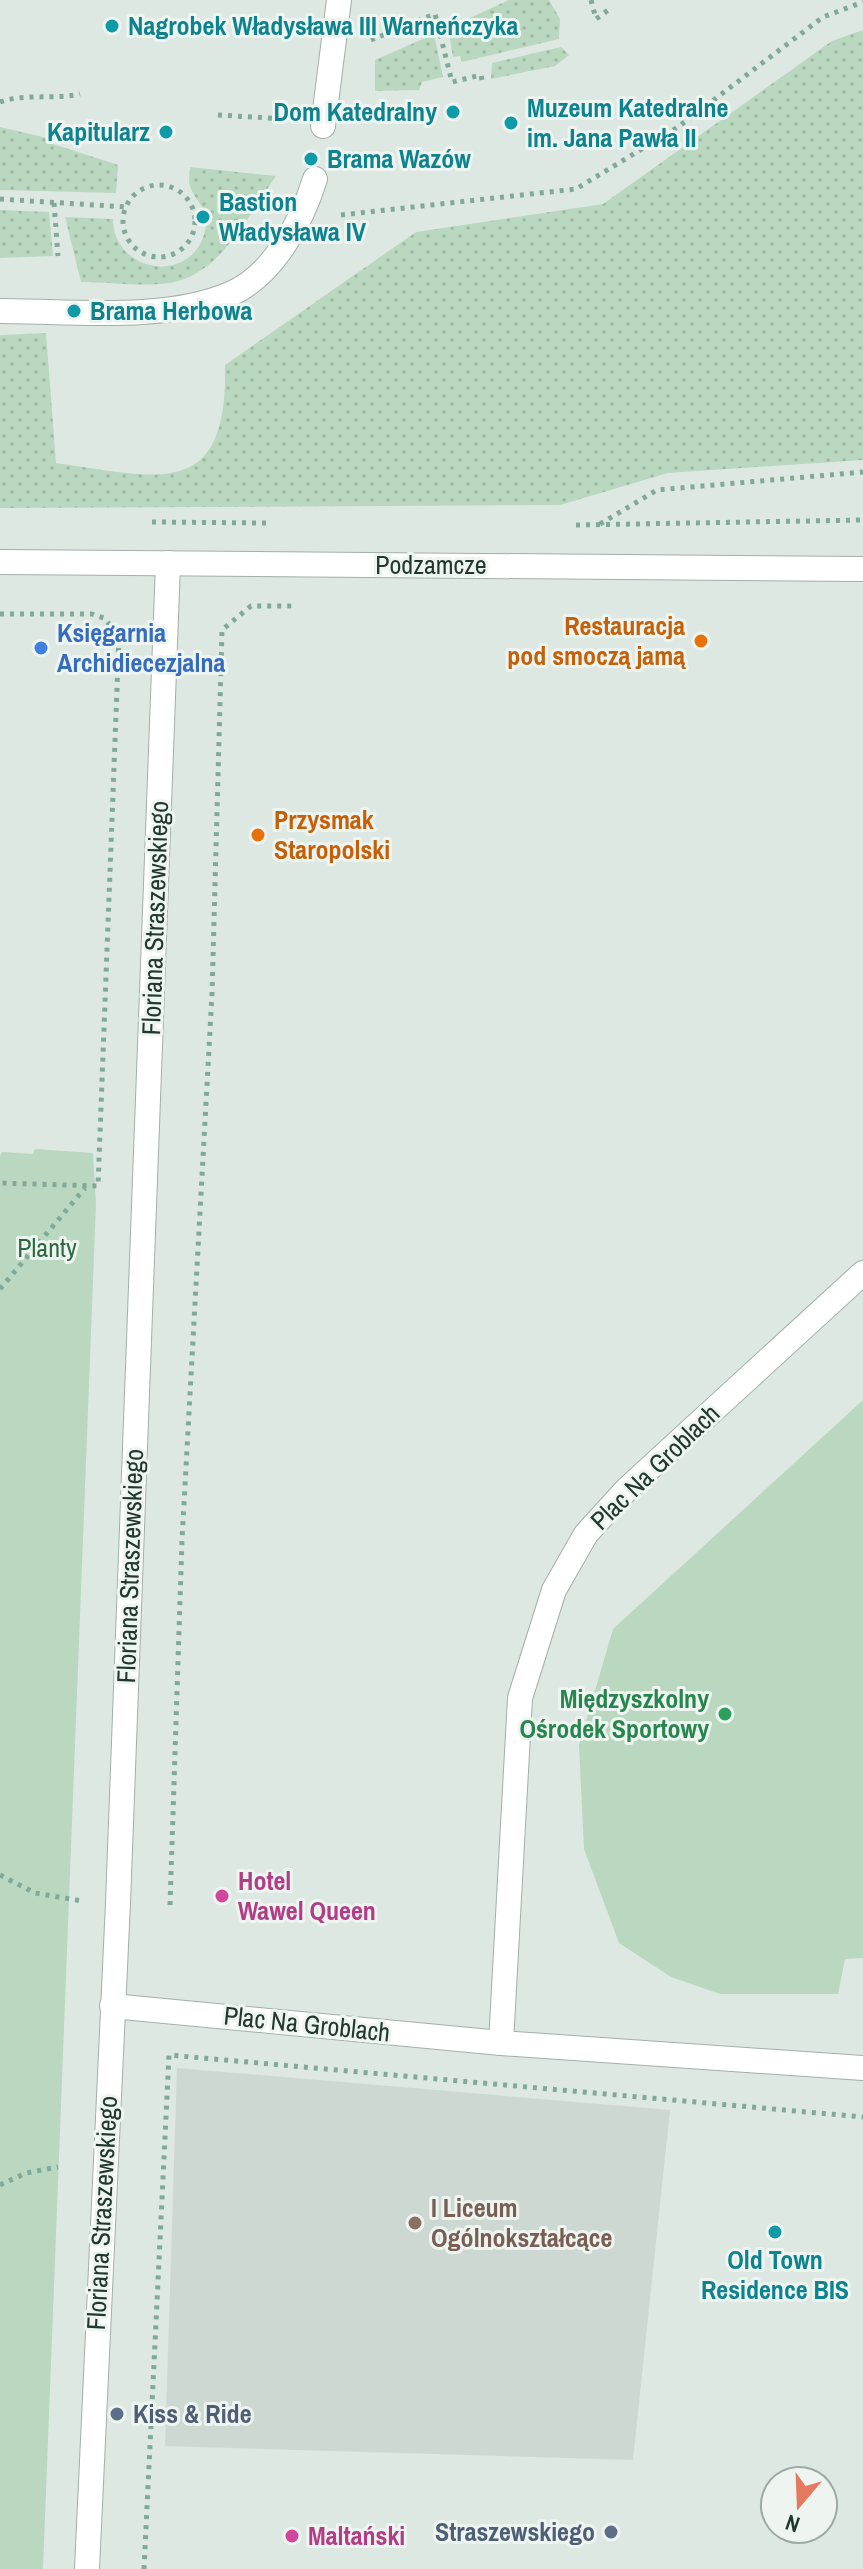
<svg xmlns="http://www.w3.org/2000/svg" width="863" height="2569" font-family="'Archivo Narrow',sans-serif">
  <style>
    .built { fill: #cdd8d2 }
    .grass { fill: url(#grass-dots) }
    .park { fill: #b9d8bf }
    .lines { fill: none; stroke-linecap: round; stroke-linejoin: round }
    .street-casing { stroke: #a2afaa; stroke-width: 26 }
    .path { stroke: #81a99a; stroke-width: 5; stroke-dasharray: 4 6; stroke-linecap: butt }
    .street { stroke: #fff; stroke-width: 24 }
    .culture-dot { fill: #0f9aa8; stroke: #eef5f1; stroke-width: 3 }
    .food-dot { fill: #e8710a; stroke: #eef5f1; stroke-width: 3 }
    .shop-dot { fill: #3f7fe0; stroke: #eef5f1; stroke-width: 3 }
    .leisure-dot { fill: #2e9e5b; stroke: #eef5f1; stroke-width: 3 }
    .hotel-dot { fill: #d1479c; stroke: #eef5f1; stroke-width: 3 }
    .education-dot { fill: #8d6e63; stroke: #eef5f1; stroke-width: 3 }
    .service-dot { fill: #5c6f8a; stroke: #eef5f1; stroke-width: 3 }
    .labels { text-anchor: middle; stroke-width: 6; stroke-linejoin: round; paint-order: stroke }
    .culture-label { font-size: 26px; font-weight: bold; fill: #0d838f; stroke: #eef5f1; text-anchor: start }
    .street-label { font-size: 26px; fill: #213730; stroke: #eef5f1 }
    .food-label { font-size: 26px; font-weight: bold; fill: #c56008; stroke: #eef5f1; text-anchor: end }
    .shop-label { font-size: 26px; font-weight: bold; fill: #366cbe; stroke: #eef5f1; text-anchor: start }
    .park-label { font-size: 26px; fill: #2f6942; stroke: #eef5f1 }
    .leisure-label { font-size: 26px; font-weight: bold; fill: #27864d; stroke: #eef5f1; text-anchor: end }
    .hotel-label { font-size: 26px; font-weight: bold; fill: #b23c85; stroke: #eef5f1; text-anchor: start }
    .education-label { font-size: 26px; font-weight: bold; fill: #785e54; stroke: #eef5f1; text-anchor: start }
    .service-label { font-size: 26px; font-weight: bold; fill: #4e5e75; stroke: #eef5f1; text-anchor: start }
  </style>
  <defs>
    <pattern id="grass-dots" width="8" height="8" patternUnits="userSpaceOnUse" patternTransform="scale(2)"><rect width="8" height="8" fill="#b9d8bf"/><path d="M2 2h.1M6 6h.1" fill="none" stroke="#9fbaa4" stroke-width="1.8" stroke-linecap="round"/></pattern>
  </defs>
  <rect width="100%" height="100%" fill="#dee8e3"/>
  <polygon class="built" points="177,2068 670,2110 633,2460 165,2446"/>
  <g class="grass">
    <polygon points="509,0 549,0 560,19 559,39 462,62 460,56 453,57 448,28"/>
    <path d="M863 30V460L668 473 560 505 0 508V335L46 333 56 463C158 477 228 503 225 365L416 232 603 204 832 41Z"/>
    <polygon points="434,34 443,77 422,82 419,90 375,91 375,60"/>
    <polygon points="561,47 569,55 555,66 491,79 492,63"/>
    <polygon points="0,127 51,139 50,143 118,165 116,193 0,190"/>
    <path d="M190 167 276 176C249 214 220 276 169 283 141 287 109 282 81 282L65 217 113 219C113 273 192 286 205 231 210 207 196 204 190 186 188 181 190 172 190 167Z"/>
    <polygon points="0,210 49,212 53,256 0,258"/>
  </g>
  <g class="park">
    <polygon points="35,1149 93,1153 96,1204 43,2569 0,2569 0,1156 2,1152 33,1154"/>
    <polygon points="863,1400 863,1958 845,1959 838,1994 720,1994 671,1977 619,1943 584,1849 579,1745 613,1629"/>
  </g>
  <g class="lines">
    <defs>
      <g id="street">
        <polyline points="323,126 339,0"/>
        <path d="M0 311C71 311 164 322 230 294 273 276 302 221 315 179"/>
        <polyline points="0,562 863,569"/>
        <polyline points="112,2006 501,2043 863,2068"/>
        <polyline points="501,2043 520,1698 554,1590 586,1534 627,1489 863,1273"/>
        <polyline points="87,2569 118,1903 168,563"/>
      </g>
    </defs>
    <use href="#street" class="street-casing"/>
    <g class="path">
      <polyline points="591,0 596,19 611,8"/>
      <polyline points="371,40 435,14 452,82 481,75 482,80"/>
      <path d="M0 102C26 93 53 100 80 94"/>
      <polyline points="218,115 286,119"/>
      <circle cx="159" cy="221" r="36"/>
      <polyline points="0,199 127,207"/>
      <polyline points="54,203 58,256"/>
      <polyline points="341,215 576,189 678,127 823,17 863,2"/>
      <polyline points="152,522 266,523"/>
      <polyline points="600,524 657,490 863,472"/>
      <polyline points="576,525 863,520"/>
      <polyline points="0,614 92,614 104,618 119,636 98,1186 0,1183"/>
      <polyline points="0,1289 85,1188"/>
      <polyline points="0,1875 35,1893 82,1901"/>
      <polyline points="170,1905 182,1540 212,994 222,630 251,606 294,606"/>
      <polyline points="0,2185 26,2173 58,2167"/>
      <polyline points="144,2569 169,2055 863,2117"/>
    </g>
    <use href="#street" class="street"/>
  </g>
  <g class="culture-dot">
    <circle cx="112" cy="26" r="8"/>
    <circle cx="453" cy="112" r="8"/>
    <circle cx="511" cy="123" r="8"/>
    <circle cx="166" cy="132" r="8"/>
    <circle cx="311" cy="159" r="8"/>
    <circle cx="203" cy="217" r="8"/>
    <circle cx="74" cy="311" r="8"/>
    <circle cx="775" cy="2232" r="8"/>
  </g>
  <g class="food-dot">
    <circle cx="701" cy="641" r="8"/>
    <circle cx="258" cy="835" r="8"/>
  </g>
  <circle class="shop-dot" cx="41" cy="648" r="8"/>
  <circle class="leisure-dot" cx="725" cy="1714" r="8"/>
  <g class="hotel-dot">
    <circle cx="222" cy="1896" r="8"/>
    <circle cx="292" cy="2536" r="8"/>
  </g>
  <circle class="education-dot" cx="415" cy="2223" r="8"/>
  <g class="service-dot">
    <circle cx="117" cy="2414" r="8"/>
    <circle cx="611" cy="2532" r="8"/>
  </g>
  <g class="labels">
    <g class="culture-label">
      <text x="128" y="35">Nagrobek Władysława III Warneńczyka</text>
      <text x="527" y="117">Muzeum Katedralne<tspan x="527" dy="30">im. Jana Pawła II</tspan></text>
      <text x="437" y="121" text-anchor="end">Dom Katedralny</text>
      <text x="150" y="141" text-anchor="end">Kapitularz</text>
      <text x="327" y="168">Brama Wazów</text>
      <text x="219" y="211">Bastion<tspan x="219" dy="30">Władysława IV</tspan></text>
      <text x="90" y="320">Brama Herbowa</text>
      <text x="775" y="2269" text-anchor="middle">Old Town<tspan x="775" dy="30">Residence BIS</tspan></text>
    </g>
    <g class="street-label">
      <text x="431" y="574">Podzamcze</text>
      <text transform="translate(155 918) rotate(-88)" y="9">Floriana Straszewskiego</text>
      <text transform="translate(655 1467) rotate(-44)" y="9">Plac Na Groblach</text>
      <text transform="translate(130 1566) rotate(-88)" y="9">Floriana Straszewskiego</text>
      <text transform="translate(307 2024) rotate(6)" y="9">Plac Na Groblach</text>
      <text transform="translate(102 2213) rotate(-87)" y="9">Floriana Straszewskiego</text>
    </g>
    <g class="food-label">
      <text x="685" y="635">Restauracja<tspan x="685" dy="30">pod smoczą jamą</tspan></text>
      <text x="274" y="829" text-anchor="start">Przysmak<tspan x="274" dy="30">Staropolski</tspan></text>
    </g>
    <g class="shop-label">
      <text x="57" y="642">Księgarnia<tspan x="57" dy="30">Archidiecezjalna</tspan></text>
    </g>
    <g class="park-label">
      <text x="47" y="1257">Planty</text>
    </g>
    <g class="leisure-label">
      <text x="709" y="1708">Międzyszkolny<tspan x="709" dy="30">Ośrodek Sportowy</tspan></text>
    </g>
    <g class="hotel-label">
      <text x="238" y="1890">Hotel<tspan x="238" dy="30">Wawel Queen</tspan></text>
      <text x="308" y="2545">Maltański</text>
    </g>
    <g class="education-label">
      <text x="431" y="2217">I Liceum<tspan x="431" dy="30">Ogólnokształcące</tspan></text>
    </g>
    <g class="service-label">
      <text x="133" y="2423">Kiss &amp; Ride</text>
      <text x="595" y="2541" text-anchor="end">Straszewskiego</text>
    </g>
  </g>
  <g transform="translate(799 2505) rotate(199)"><circle r="38" fill="#eef5f1" stroke="#9ca9a4" stroke-width="2"/>
  <path d="M0-6L14 30L0 20L-14 30Z" fill="#e57960"/>
  <text y="-12" font-size="22" font-weight="bold" text-anchor="middle" fill="#213730">N</text>
  </g>
</svg>
